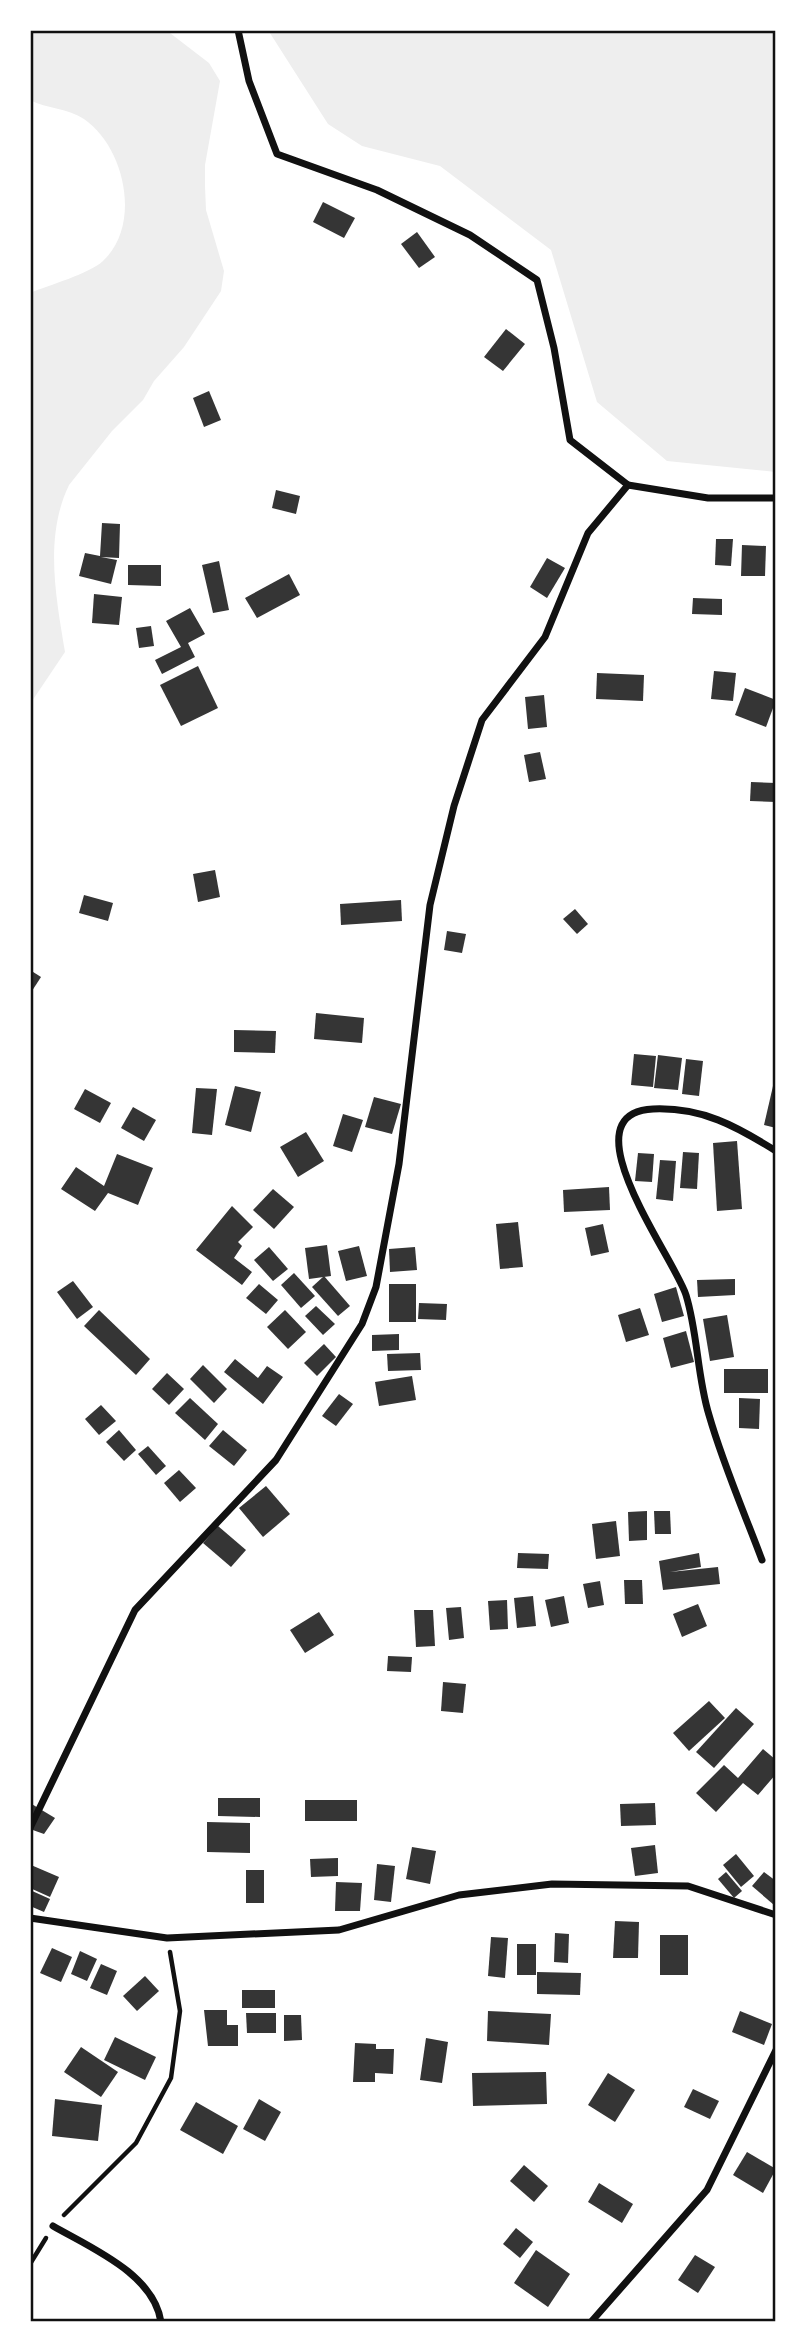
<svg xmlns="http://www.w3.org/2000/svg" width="806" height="2352" font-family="'IBM Plex Serif',serif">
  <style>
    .green { fill: #eee }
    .building { fill: #353535 }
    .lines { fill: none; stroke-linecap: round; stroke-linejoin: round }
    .path { stroke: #111; stroke-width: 4.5 }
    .minor { stroke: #111; stroke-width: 7 }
    .neatline { fill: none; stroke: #111; stroke-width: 2.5 }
  </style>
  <rect width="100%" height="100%" fill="#fff"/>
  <g class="green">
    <path d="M30 30H166L209 63 220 81 205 165V186L206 210 224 271 221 291 184 347 154 381 143 400 112 431 69 485C44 537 56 597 65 652L30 704V293C49 285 89 274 103 261 142 225 125 147 84 119 68 108 47 109 30 100Z"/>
    <polygon points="268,30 776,30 776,472 667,461 597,402 551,250 440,166 362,146 328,124"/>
  </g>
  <g class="building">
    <polygon points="323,202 355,218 344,238 313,222"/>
    <polygon points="417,232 435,257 419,268 401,244"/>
    <polygon points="506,329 525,344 503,371 484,357"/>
    <polygon points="209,391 221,420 204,427 193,398"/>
    <polygon points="276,490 300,496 296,514 272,508"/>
    <polygon points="102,523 120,524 119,558 101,557 117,560 111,584 79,576 85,553 100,556"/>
    <polygon points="716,539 733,539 731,566 715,565"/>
    <polygon points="742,545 766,546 765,576 741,576"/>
    <polygon points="547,558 565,568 547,598 530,587"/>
    <polygon points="219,561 229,610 213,613 202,565"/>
    <polygon points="128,565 161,565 161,586 128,585"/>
    <polygon points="289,574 300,595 257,618 245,598"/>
    <polygon points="94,594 122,597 119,625 92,623"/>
    <polygon points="693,598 722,599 722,615 692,614"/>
    <polygon points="190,608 205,634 188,643 195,657 162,674 155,660 181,647 166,621"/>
    <polygon points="151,626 154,646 139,648 136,628"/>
    <polygon points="198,666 218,708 181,726 160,685"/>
    <polygon points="714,671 736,673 733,701 711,699"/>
    <polygon points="597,673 644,675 643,701 596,699"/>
    <polygon points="745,688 776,700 766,727 735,715"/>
    <polygon points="544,695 547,727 528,729 525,697"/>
    <polygon points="540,752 546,779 529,782 524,755"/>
    <polygon points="751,782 776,783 776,802 750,801"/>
    <polygon points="215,870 220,897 198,902 193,874"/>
    <polygon points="84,895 113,903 108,921 79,913"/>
    <polygon points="401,900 402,921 341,925 340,904"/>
    <polygon points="575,909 588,924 577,934 563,919"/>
    <polygon points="447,931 466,934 462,953 444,950"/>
    <polygon points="30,970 41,977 30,994"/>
    <polygon points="316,1013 364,1018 362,1043 314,1039"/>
    <polygon points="234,1030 276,1031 275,1053 234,1052"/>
    <polygon points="634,1054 656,1056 653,1087 631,1085"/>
    <polygon points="658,1055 682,1058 678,1090 654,1088"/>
    <polygon points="686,1059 703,1061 699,1096 682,1094"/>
    <polygon points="235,1086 261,1092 251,1132 225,1125"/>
    <polygon points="773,1086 776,1087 776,1128 764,1125"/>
    <polygon points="196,1088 217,1089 212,1135 192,1133"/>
    <polygon points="85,1089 111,1103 100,1123 74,1109"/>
    <polygon points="374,1097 401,1104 392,1134 365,1127"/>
    <polygon points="133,1107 156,1120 144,1141 121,1128"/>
    <polygon points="343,1114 363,1120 352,1152 333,1146"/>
    <polygon points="306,1132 324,1161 298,1177 280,1147"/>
    <polygon points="737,1141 742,1209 717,1211 713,1143"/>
    <polygon points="683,1152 699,1153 697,1189 680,1188"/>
    <polygon points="638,1153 654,1154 652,1182 635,1181"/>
    <polygon points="117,1154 153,1168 138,1205 108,1193 95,1211 61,1189 76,1167 104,1186"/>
    <polygon points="660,1160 676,1161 673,1201 656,1199"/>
    <polygon points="609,1187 610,1210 564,1212 563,1190"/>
    <polygon points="273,1189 294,1207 274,1229 253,1210"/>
    <polygon points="232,1206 253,1227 238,1242 242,1246 234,1258 252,1272 242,1285 196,1250"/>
    <polygon points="518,1222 523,1267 500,1269 496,1224"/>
    <polygon points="603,1224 609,1252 591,1256 585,1228"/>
    <polygon points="327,1245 331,1276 309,1279 305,1248"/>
    <polygon points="359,1246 367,1276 346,1281 338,1251"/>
    <polygon points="269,1247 288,1269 273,1281 254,1260"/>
    <polygon points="415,1247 417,1270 390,1272 389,1249"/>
    <polygon points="294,1273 315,1296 301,1308 281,1285"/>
    <polygon points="324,1276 350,1306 338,1316 312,1287"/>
    <polygon points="735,1279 735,1295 698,1297 697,1280"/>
    <polygon points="73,1281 93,1307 77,1319 57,1292"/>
    <polygon points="259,1284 278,1300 266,1314 246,1298"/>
    <rect x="389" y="1284" width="27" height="38"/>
    <polygon points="676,1287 684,1316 662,1322 654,1294"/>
    <polygon points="419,1303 447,1304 446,1320 418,1319"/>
    <polygon points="316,1306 335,1324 323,1335 305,1316"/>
    <polygon points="640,1308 649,1335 626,1342 618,1315"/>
    <polygon points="99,1310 150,1359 136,1375 84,1326"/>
    <polygon points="285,1310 306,1332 288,1349 267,1327"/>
    <polygon points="727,1315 734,1357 710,1361 703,1319"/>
    <polygon points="686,1331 694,1362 671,1368 663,1338"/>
    <polygon points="399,1334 399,1350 372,1351 372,1335"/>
    <polygon points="324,1344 336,1357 317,1376 304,1363"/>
    <polygon points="420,1353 421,1370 388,1371 387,1354"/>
    <polygon points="235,1359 258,1378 267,1366 283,1377 263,1404 224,1372"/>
    <polygon points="203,1365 227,1389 214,1403 190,1379"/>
    <rect x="724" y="1369" width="44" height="24"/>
    <polygon points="167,1373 184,1389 169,1405 152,1389"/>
    <polygon points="412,1376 416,1400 379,1406 375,1382"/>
    <polygon points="339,1394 353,1404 336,1426 322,1416"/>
    <polygon points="190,1398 218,1424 205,1440 175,1413"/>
    <polygon points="739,1398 760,1399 759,1429 739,1428"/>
    <polygon points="101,1405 116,1421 99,1435 85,1419"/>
    <polygon points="119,1430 136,1450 124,1461 106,1442"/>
    <polygon points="223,1430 247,1450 234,1466 209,1446"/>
    <polygon points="148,1446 166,1466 156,1475 138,1454"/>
    <polygon points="179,1470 196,1488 180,1502 164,1483"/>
    <polygon points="266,1486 290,1514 263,1537 239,1508"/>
    <polygon points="647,1511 647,1540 629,1541 628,1512"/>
    <polygon points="654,1511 670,1511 671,1534 655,1534"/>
    <polygon points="616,1521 620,1556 596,1559 592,1524"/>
    <polygon points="218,1526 246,1550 231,1567 203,1543"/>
    <polygon points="518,1553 549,1554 548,1569 517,1568"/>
    <polygon points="699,1553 701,1567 670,1572 718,1567 720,1584 663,1590 659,1561"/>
    <polygon points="624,1580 642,1580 643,1604 625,1604"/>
    <polygon points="600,1581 604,1605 588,1608 583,1584"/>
    <polygon points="533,1596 536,1626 517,1628 514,1598"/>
    <polygon points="564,1596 569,1623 551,1627 545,1600"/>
    <polygon points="507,1600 508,1629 490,1630 488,1601"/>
    <polygon points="698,1604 707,1626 682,1637 673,1614"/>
    <polygon points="461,1607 464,1638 449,1640 446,1608"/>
    <polygon points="414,1610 433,1610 435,1646 416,1647"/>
    <polygon points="319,1612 334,1635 305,1653 290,1630"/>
    <polygon points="388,1656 412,1657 411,1672 387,1671"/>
    <polygon points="443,1682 466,1684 463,1713 441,1711"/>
    <polygon points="709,1701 725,1718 689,1751 673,1733"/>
    <polygon points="736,1708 754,1724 714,1768 696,1752"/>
    <polygon points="763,1749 776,1760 776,1774 758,1795 743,1783 716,1812 696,1793 724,1765 738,1778"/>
    <polygon points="218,1798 260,1798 260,1817 218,1816"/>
    <rect x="305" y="1800" width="52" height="21"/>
    <polygon points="30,1803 55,1818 44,1834 30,1829"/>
    <polygon points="655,1803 656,1825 621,1826 620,1804"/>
    <polygon points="207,1822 250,1823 250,1853 207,1852"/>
    <polygon points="655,1845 658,1873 635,1876 631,1848"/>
    <polygon points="412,1847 436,1851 430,1884 406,1879"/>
    <polygon points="736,1854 754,1876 741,1887 723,1865"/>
    <polygon points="338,1858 338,1876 311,1877 310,1859"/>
    <polygon points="377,1864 395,1866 391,1902 374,1900"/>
    <polygon points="31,1865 59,1877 50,1897 30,1888"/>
    <rect x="246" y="1870" width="18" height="33"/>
    <polygon points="726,1872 742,1891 734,1898 718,1879"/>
    <polygon points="764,1872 776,1881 774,1905 752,1886"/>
    <polygon points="336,1882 362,1883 360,1911 335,1911"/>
    <polygon points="30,1890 50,1899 44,1912 30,1906"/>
    <polygon points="615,1921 639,1922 638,1958 613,1958"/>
    <polygon points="555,1933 569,1934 568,1963 554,1962"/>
    <rect x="660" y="1935" width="28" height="40"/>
    <polygon points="491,1937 508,1938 505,1978 488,1976"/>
    <rect x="517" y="1944" width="19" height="31"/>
    <polygon points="52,1948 72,1957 61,1982 40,1973"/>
    <polygon points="80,1951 97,1959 87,1981 71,1974"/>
    <polygon points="101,1964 117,1971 107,1995 90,1988"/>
    <polygon points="537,1972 581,1973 580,1995 537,1994"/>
    <polygon points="145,1976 159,1991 137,2011 123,1996"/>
    <rect x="242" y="1990" width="33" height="18"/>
    <polygon points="204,2010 227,2010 227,2025 238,2025 238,2046 208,2046"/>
    <polygon points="488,2011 551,2014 549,2045 487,2041"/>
    <polygon points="740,2011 772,2024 764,2045 732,2032"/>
    <polygon points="246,2013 276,2013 276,2033 247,2033"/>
    <polygon points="284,2015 301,2015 302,2040 284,2041"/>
    <polygon points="115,2037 156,2057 145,2080 104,2060"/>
    <polygon points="426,2038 448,2042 442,2083 420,2080"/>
    <polygon points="355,2043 376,2044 376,2049 394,2049 393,2074 375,2073 375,2082 353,2082"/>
    <polygon points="81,2047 118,2072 101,2097 64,2072"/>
    <polygon points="546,2072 547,2104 473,2106 472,2073"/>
    <polygon points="608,2073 635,2090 615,2122 588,2105"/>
    <polygon points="693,2089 719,2101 710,2119 684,2107"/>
    <polygon points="55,2099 102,2105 98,2141 52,2136"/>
    <polygon points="259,2099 281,2112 265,2141 243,2129"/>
    <polygon points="196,2102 238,2126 223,2154 180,2130"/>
    <polygon points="747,2152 776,2169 763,2193 733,2175"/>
    <polygon points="524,2165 548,2186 534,2202 510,2181"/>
    <polygon points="599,2183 633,2204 622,2223 588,2202"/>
    <polygon points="516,2228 533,2242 520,2258 503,2244"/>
    <polygon points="536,2250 570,2274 548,2307 514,2283"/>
    <polygon points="695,2255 715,2267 698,2293 678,2280"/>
  </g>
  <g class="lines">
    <g class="path">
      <polyline points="64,2215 136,2143 171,2078 180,2011 170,1952"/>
      <polyline points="30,2264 46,2238"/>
    </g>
    <g class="minor">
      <polyline points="238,30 249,81 277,154 377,190 470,235 537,280 554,348 570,440 628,485 708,498 776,498"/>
      <path d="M762 1560C744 1512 723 1464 709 1415 697 1376 698 1334 686 1295 675 1259 564 1113 653 1109 702 1107 736 1126 776 1151"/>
      <polyline points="30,1828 135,1610 276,1460 362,1324 376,1287 399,1164 430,905 454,806 482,720 545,637 588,533 628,485"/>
      <polyline points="30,1918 167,1938 339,1930 459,1895 552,1884 688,1886 776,1915"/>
      <path d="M53 2226C91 2248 154 2274 161 2322"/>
      <polyline points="591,2322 707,2190 776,2050"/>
    </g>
  </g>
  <rect width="806" height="2352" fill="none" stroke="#ffffff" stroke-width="63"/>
  <rect x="32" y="32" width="742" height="2288" class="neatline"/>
</svg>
